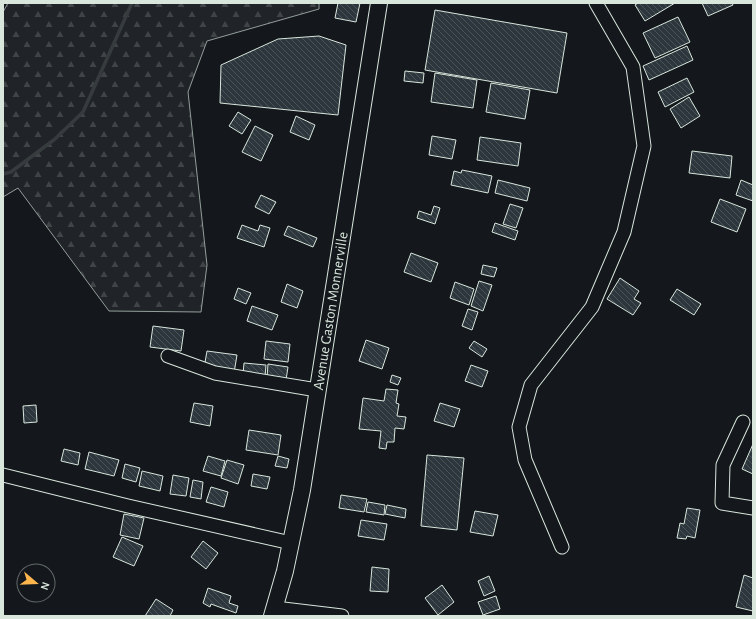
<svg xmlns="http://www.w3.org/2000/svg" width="756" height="619" font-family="'Alegreya Sans',sans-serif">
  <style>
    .forest { fill: url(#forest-firs); stroke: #939e99 }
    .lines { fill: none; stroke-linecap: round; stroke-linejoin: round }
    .stream { stroke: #363b3e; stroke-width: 3.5 }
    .building { fill: url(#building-back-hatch); stroke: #d8e6dc }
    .minor-casing { stroke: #d8e6dc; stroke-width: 15 }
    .major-casing { stroke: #d8e6dc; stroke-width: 18 }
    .minor { stroke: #14181c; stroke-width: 13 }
    .major { stroke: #14181c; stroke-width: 16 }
    .labels { text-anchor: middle; stroke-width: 3; stroke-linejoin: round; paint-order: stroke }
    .street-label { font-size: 15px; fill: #d8e6dc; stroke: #14181c }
  </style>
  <defs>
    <pattern id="forest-firs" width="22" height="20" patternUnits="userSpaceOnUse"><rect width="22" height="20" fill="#202428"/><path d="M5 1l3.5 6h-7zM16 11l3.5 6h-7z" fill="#404447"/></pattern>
    <pattern id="building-back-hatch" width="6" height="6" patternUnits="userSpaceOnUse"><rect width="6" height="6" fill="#2c363c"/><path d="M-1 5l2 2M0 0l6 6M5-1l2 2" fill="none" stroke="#4a5358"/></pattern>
  </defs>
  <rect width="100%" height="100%" fill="#14181c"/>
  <polygon class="forest" points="8,3 319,3 319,9 207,41 188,92 207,265 201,312 109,311 18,188 3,197 3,12"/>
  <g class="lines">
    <polyline class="stream" points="3,174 11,172 55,139 83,112 132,3"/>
  </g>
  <g class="building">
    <polygon points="338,3 360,3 356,22 335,18"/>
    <polygon points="638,3 675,3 645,21 635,5"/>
    <polygon points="702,3 732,3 733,5 708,16"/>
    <polygon points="435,10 567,33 557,93 425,70"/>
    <polygon points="678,17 690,42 655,58 643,33"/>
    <polygon points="319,36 346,45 338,115 220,103 221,65 278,39"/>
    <polygon points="687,46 693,60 649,80 643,66"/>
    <polygon points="405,71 424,73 423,83 404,81"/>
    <polygon points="435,73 477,80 473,108 431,102"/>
    <polygon points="687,78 694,92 665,107 658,92"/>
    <polygon points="491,83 530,90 525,119 486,112"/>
    <polygon points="689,97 700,116 681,128 670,109"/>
    <polygon points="238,112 251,120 242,134 229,126"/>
    <polygon points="296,116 315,125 309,140 290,132"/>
    <polygon points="255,126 273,135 261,161 242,152"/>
    <polygon points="432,136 456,140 452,159 429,155"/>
    <polygon points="480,137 521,143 518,166 477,160"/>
    <polygon points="692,151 732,156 730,178 689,173"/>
    <polygon points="462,170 492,176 488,193 451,185 454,171 461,173"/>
    <polygon points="498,180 530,188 527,201 495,193"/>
    <polygon points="741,180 753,185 753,201 736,195"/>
    <polygon points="261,195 276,202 269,214 255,207"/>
    <polygon points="720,199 746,209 737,232 711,222"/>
    <polygon points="510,204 523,208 516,228 503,224"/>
    <polygon points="434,206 440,208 435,224 417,218 419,211 431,215"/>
    <polygon points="495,223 518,231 515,240 492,232"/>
    <polygon points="242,225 258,231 260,225 270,228 264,247 237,238"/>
    <polygon points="288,226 317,238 313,247 284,235"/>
    <polygon points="411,253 438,263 431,282 404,272"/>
    <polygon points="483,265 497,268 494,277 481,274"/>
    <polygon points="620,278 639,291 634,299 641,303 633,315 607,299"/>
    <polygon points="479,281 492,285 483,311 471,306"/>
    <polygon points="455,282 474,289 469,305 450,298"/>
    <polygon points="287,284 303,291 297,308 281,302"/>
    <polygon points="238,288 251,293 246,304 234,299"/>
    <polygon points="677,289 701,304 694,315 670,300"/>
    <polygon points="252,306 278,315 272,330 247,321"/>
    <polygon points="468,309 478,312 472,330 462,326"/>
    <polygon points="153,326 184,330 181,351 150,347"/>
    <polygon points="366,340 389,348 382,369 359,361"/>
    <polygon points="266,341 290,344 288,362 264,359"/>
    <polygon points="474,341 487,349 482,357 469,348"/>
    <polygon points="207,351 237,355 234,373 204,368"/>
    <polygon points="244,363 266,365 265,377 243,374"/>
    <polygon points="268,364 288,367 286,380 267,378"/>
    <polygon points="471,365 488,371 482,387 465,381"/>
    <polygon points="392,375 401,378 398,385 390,382"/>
    <polygon points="386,389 398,390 396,403 399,404 397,416 406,417 404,429 395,428 394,442 387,442 386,449 379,448 381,431 359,429 363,398 384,401"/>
    <polygon points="194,403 213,406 210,426 190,422"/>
    <polygon points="440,403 460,409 454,427 434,421"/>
    <polygon points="36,405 37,422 24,423 23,406"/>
    <polygon points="249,430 281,435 278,455 246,450"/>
    <polygon points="753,444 753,474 742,469"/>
    <polygon points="64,449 80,453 78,465 61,461"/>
    <polygon points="89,452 119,460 114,476 85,469"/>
    <polygon points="427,455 464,458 457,530 421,526"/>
    <polygon points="208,456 225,461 221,476 203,471"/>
    <polygon points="278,456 289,459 287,468 275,466"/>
    <polygon points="227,460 244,465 238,484 221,478"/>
    <polygon points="125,464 140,468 136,482 122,478"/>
    <polygon points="142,471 163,476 160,491 139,486"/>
    <polygon points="253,474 270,477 267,489 251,486"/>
    <polygon points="173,475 189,478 186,496 170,494"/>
    <polygon points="193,480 203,482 201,499 190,497"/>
    <polygon points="211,487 228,492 224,507 206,502"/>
    <polygon points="341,495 367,499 364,512 339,508"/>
    <polygon points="368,502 385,505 384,515 366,512"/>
    <polygon points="387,505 406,509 405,518 385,514"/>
    <polygon points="687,508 700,510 695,538 687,536 686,539 677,538 680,523 684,524"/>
    <polygon points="475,511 498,515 493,536 470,532"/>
    <polygon points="124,514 144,518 139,539 120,535"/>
    <polygon points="361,520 387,524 384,540 358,536"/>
    <polygon points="122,537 143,546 134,566 113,557"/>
    <polygon points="203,541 218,553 206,569 191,557"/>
    <polygon points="372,567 389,569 388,592 370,591"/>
    <polygon points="744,575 753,578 753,611 736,607"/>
    <polygon points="489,576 495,591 484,596 478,581"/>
    <polygon points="442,585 454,602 438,615 425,598"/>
    <polygon points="208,588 231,596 229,603 238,606 236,613 211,604 210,607 203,603"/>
    <polygon points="496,596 500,609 483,615 478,602"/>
    <polygon points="156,599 173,610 170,616 145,616"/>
  </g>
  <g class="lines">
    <defs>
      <g id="minor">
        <polyline points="168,356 215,373 317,390"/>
        <polyline points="743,422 723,465 722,503 753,508"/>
        <polyline points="3,475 128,506 291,543"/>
        <polyline points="562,547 525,460 519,427 531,385 592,307 624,232 644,146 633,67 596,3"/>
        <polyline points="275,608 342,616"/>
      </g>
      <g id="major">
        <path id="s1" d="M272 616 285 571 302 490 379 3"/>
      </g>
    </defs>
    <use href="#minor" class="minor-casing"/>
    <use href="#major" class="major-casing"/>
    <use href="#minor" class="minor"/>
    <use href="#major" class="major"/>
  </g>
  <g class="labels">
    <g class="street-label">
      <text dy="5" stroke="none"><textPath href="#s1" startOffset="311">Avenue Gaston Monnerville</textPath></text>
    </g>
  </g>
  <rect width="756" height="619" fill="none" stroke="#d8e6dc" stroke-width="8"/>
  <g transform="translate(36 583) rotate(109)"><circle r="19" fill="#14181c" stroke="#626a69"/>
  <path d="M0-3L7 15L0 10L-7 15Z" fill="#ffb74d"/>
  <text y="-6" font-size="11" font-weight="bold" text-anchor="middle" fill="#d8e6dc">N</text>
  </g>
</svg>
